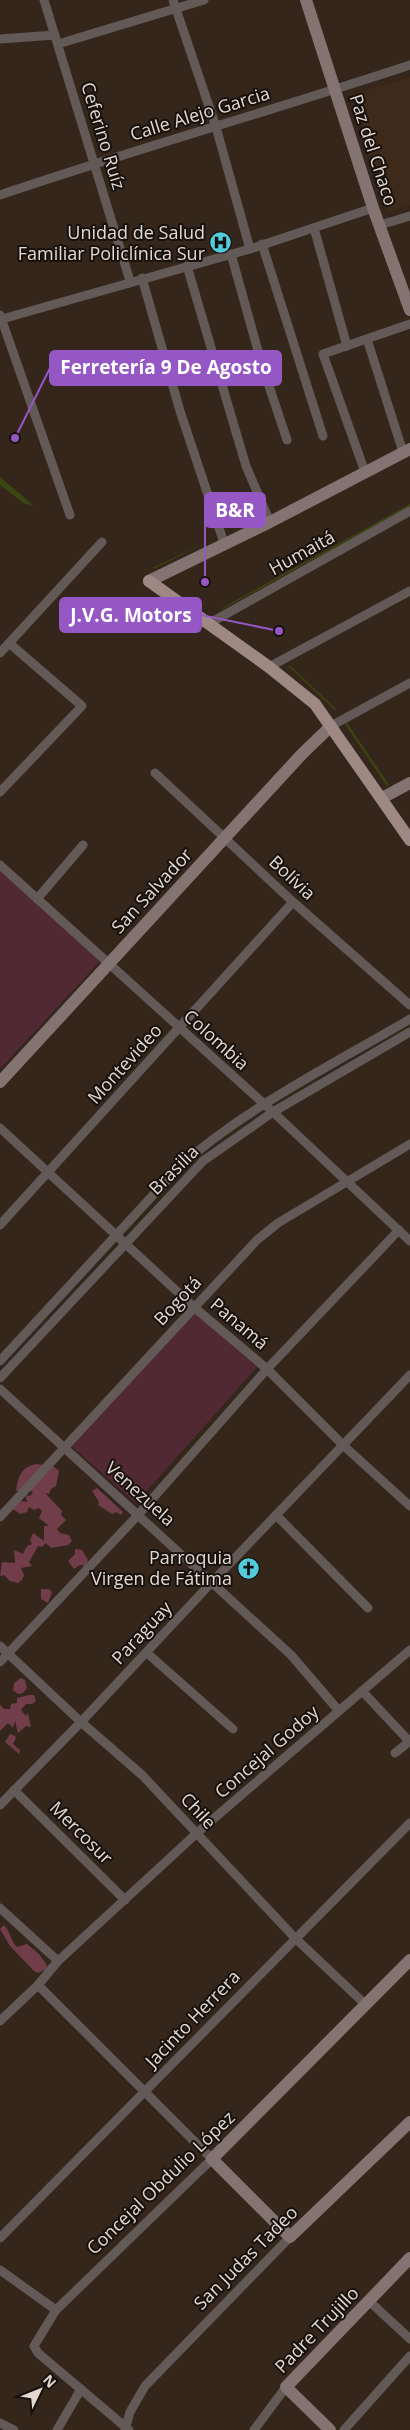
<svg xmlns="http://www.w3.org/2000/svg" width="410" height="2430" font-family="'Open Sans',sans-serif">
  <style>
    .built { fill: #3e2a1a }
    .green { fill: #512934 }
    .forest { fill: #713d4b }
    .water { fill: #3c4611 }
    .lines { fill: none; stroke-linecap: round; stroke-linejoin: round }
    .stream { stroke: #3c4611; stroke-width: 2.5 }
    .street { stroke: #635957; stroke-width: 9 }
    .secondary { stroke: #847471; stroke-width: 12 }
    .primary { stroke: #9d8884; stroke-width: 12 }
    .labels { text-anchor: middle; stroke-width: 4; stroke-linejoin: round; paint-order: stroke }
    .street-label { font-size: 18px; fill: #e3d9d2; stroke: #17100b }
    .poi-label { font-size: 18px; fill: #e3d9d2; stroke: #17100b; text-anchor: end }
    .leader { fill: none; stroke: #9557c4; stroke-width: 2 }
    .callout-dot { fill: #9557c4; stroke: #17100b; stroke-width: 2 }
    .callout { fill: #9557c4; stroke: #9557c4; stroke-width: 2 }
    .callout-label { font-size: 19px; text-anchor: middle; font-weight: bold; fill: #fff }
  </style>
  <rect width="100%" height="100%" fill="#34261a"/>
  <polygon class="built" points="410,77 410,205 389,212 353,94"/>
  <g class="green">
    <polygon points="0,870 101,960 0,1069"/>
    <polygon points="192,1311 257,1367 136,1503 70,1445"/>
  </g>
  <g class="forest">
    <path d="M36 1464 53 1466 59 1471 56 1486 51 1489 49 1494 45 1493 62 1511 61 1515 66 1520 57 1529 60 1533 69 1535 72 1541 68 1545 51 1548 46 1543 42 1547 38 1546 29 1562 32 1566 21 1568 24 1575 22 1580 18 1583 10 1581 4 1575 0 1576 2 1562 15 1563 14 1550 23 1554 27 1546 32 1544 30 1540 33 1533 44 1541V1526H49L39 1518 42 1511 39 1508 34 1510 29 1507 27 1512 20 1514 13 1509 20 1501 27 1502 25 1495 30 1496 33 1493 29 1489 16 1491C18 1477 21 1467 36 1464Z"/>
    <polygon points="97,1488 123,1512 121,1515 116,1512 112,1514 98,1505 99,1502 92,1491"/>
    <polygon points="75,1549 82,1550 88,1560 86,1566 80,1565 74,1569 68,1561 75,1554"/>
    <polygon points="41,1589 49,1589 52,1592 48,1603 41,1599"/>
    <polygon points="21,1678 25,1680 27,1688 23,1693 18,1694 13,1690 14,1683"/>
    <polygon points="29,1695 34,1695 36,1701 32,1704 26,1704 21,1710 26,1716 28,1713 31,1727 26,1726 18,1733 15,1721 13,1728 8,1723 0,1731 0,1705 4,1709 10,1709 11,1704 17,1703 17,1698"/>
    <polygon points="10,1734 15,1736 16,1738 13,1744 20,1750 19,1754 5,1742"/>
    <path d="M4 1925C11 1932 10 1941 17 1947L27 1944 39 1954 47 1965 46 1969 38 1973 34 1971 10 1946 0 1929Z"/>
  </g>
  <g class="water">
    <polygon points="0,477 33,505 25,504 0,485"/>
    <polygon points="410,504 410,506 223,609 222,608"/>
    <polygon points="218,537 155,568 152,568"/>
    <polygon points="289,665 336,709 335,710 288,666"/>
    <polygon points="347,723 389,785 387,786 345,724"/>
  </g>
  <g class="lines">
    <polyline class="stream" points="241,527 262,516"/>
    <g class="street">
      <polyline points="44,0 130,281"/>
      <polyline points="173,0 216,127 250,249"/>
      <polyline points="0,39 55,35"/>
      <polyline points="58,44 204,0"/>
      <path d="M0 195C136 149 274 110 410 65"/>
      <polyline points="380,225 410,216"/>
      <polyline points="314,228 347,346"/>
      <polyline points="262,244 323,436"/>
      <polyline points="231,254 262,365 287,440"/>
      <polyline points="187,266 246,466 270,522"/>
      <polyline points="142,278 180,411 224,543"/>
      <polyline points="0,315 70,515"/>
      <polyline points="2,319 250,249 373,208"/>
      <polyline points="367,339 403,452"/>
      <polyline points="365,472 323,354 410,324"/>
      <polyline points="210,623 410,511"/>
      <polyline points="0,653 102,542"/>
      <polyline points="269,667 410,591"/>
      <polyline points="331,726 410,683"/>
      <polyline points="155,773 293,902 410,1005"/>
      <polyline points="0,792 82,706 9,643"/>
      <polyline points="0,865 273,1112 410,1241"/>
      <polyline points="37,899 83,845"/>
      <polyline points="0,1128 195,1308 267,1369 344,1446 410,1506"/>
      <polyline points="0,1225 293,902"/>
      <path d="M0 1361 179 1167C247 1107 332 1065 410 1019"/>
      <polyline points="0,1378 203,1161 273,1112 410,1032"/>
      <polyline points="0,1389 291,1655 339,1711"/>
      <polyline points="276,1515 368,1608"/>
      <polyline points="0,1517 257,1240 278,1223 410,1144"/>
      <polyline points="0,1646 81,1722 142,1775 295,1938 366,2005"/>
      <polyline points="147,1653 233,1729"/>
      <polyline points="0,1662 138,1515 267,1369 399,1230"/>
      <polyline points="362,1691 410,1742"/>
      <polyline points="395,1753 410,1741"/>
      <polyline points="14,1790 125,1900"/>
      <polyline points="0,1805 81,1722 212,1582 410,1375"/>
      <polyline points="0,1908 58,1961"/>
      <polyline points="38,1985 212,2159 56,2310 34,2346 38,2353 129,2430"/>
      <polyline points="0,2021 38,1985 58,1961 197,1833 410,1650"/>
      <polyline points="0,2238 410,1823"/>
      <polyline points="0,2270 56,2310"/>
      <polyline points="369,2301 410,2339"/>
      <polyline points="0,2423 14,2430"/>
      <polyline points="57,2430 81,2389"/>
      <polyline points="125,2430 130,2412 145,2386 290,2237"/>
      <polyline points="254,2430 286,2387"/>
      <polyline points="344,2430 410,2356"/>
    </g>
    <g class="secondary">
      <polyline points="306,0 373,208 410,310"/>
      <polyline points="149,581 270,522 410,449"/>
      <polyline points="382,798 410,783"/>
      <polyline points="0,1082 302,754 331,726"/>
      <polyline points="410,1960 212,2159 290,2237 410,2122"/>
      <polyline points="330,2430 286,2387 410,2258"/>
    </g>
    <polyline class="primary" points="149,581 269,667 315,704 410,840"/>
  </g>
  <defs>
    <symbol id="hospital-disc" viewBox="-11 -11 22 22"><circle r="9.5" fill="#52cbda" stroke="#17100b"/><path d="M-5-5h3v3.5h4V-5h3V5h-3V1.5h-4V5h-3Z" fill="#111"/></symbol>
    <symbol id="church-disc" viewBox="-11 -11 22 22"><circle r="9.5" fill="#52cbda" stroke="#17100b"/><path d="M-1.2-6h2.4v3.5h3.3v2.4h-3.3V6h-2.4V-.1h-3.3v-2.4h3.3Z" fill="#111"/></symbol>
  </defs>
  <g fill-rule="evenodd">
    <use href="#hospital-disc" x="208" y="230" width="25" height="25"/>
    <use href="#church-disc" x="236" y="1556" width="25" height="25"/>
  </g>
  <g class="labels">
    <g class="street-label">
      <text transform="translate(200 114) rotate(-17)" y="6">Calle Alejo Garcia</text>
      <text transform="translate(103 136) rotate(73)" y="6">Ceferino Ruíz</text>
      <text transform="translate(373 150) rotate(72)" y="6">Paz del Chaco</text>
      <text transform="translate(302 553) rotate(-29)" y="6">Humaitá</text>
      <text transform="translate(292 878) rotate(43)" y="6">Bolívia</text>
      <text transform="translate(152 891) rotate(-47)" y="6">San Salvador</text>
      <text transform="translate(216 1040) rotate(42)" y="6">Colombia</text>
      <text transform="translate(125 1064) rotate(-48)" y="6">Montevideo</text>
      <text transform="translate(174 1170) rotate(-45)" y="6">Brasilia</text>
      <text transform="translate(178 1301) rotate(-47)" y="6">Bogotá</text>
      <text transform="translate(239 1324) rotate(40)" y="6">Panamá</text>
      <text transform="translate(140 1494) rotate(42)" y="6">Venezuela</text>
      <text transform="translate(142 1633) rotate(-47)" y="6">Paraguay</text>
      <text transform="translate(267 1752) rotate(-41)" y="6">Concejal Godoy</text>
      <text transform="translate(198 1811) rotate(47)" y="6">Chile</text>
      <text transform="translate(81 1833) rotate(45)" y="6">Mercosur</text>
      <text transform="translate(193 2019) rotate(-46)" y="6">Jacinto Herrera</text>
      <text transform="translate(161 2183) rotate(-44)" y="6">Concejal Obdulio López</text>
      <text transform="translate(246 2258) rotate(-45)" y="6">San Judas Tadeo</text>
      <text transform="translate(317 2330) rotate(-46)" y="6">Padre Trujillo</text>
    </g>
    <g class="poi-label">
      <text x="205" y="239">Unidad de Salud<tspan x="205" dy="21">Familiar Policlínica Sur</tspan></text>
      <text x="232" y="1564">Parroquia<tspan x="232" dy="21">Virgen de Fátima</tspan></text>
    </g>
  </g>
  <path class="leader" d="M15 438L50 368M205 582L205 510M279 631L201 615"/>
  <g class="callout-dot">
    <circle cx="15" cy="438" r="5"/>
    <circle cx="205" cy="582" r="5"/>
    <circle cx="279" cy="631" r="5"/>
  </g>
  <g class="callout">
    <rect x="50" y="351" width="231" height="34" rx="5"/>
    <rect x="205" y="493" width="60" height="34" rx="5"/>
    <rect x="60" y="598" width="141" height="34" rx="5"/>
  </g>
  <g class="callout-label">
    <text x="166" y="374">Ferretería 9 De Agosto</text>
    <text x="235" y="517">B&amp;R</text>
    <text x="131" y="622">J.V.G. Motors</text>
  </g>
  <g transform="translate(40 2390) rotate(47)" stroke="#17100b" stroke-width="4" paint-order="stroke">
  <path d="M0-4L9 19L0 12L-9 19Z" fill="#e3d9d2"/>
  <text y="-8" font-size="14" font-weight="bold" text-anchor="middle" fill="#e3d9d2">N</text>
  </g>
</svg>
